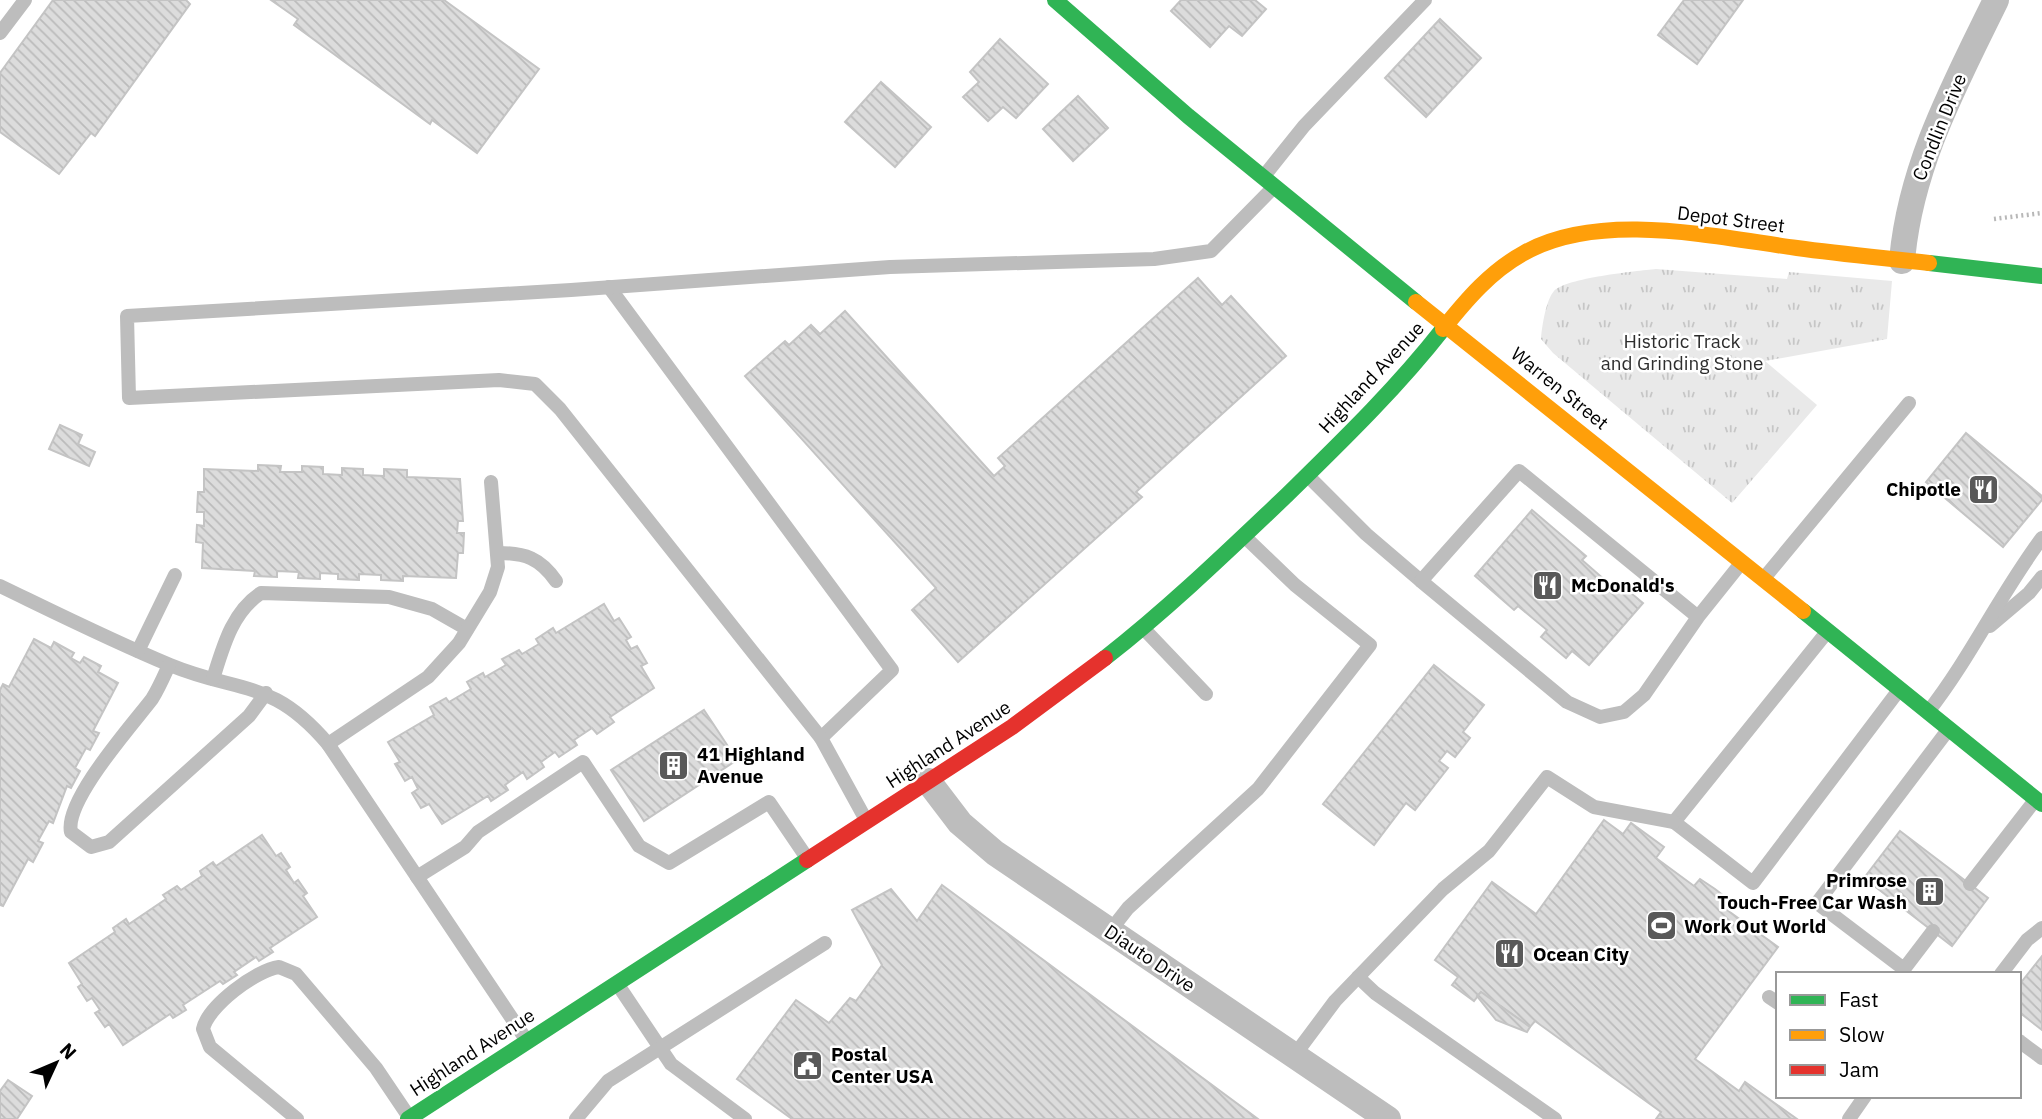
<svg xmlns="http://www.w3.org/2000/svg" width="2042" height="1119" font-family="'IBM Plex Sans',sans-serif">
  <style>
    .grass { fill: url(#grass-tufts) }
    .building { fill: url(#building-back-hatch); stroke: #c4c4c4; stroke-width: 2 }
    .lines { fill: none; stroke-linecap: round; stroke-linejoin: round }
    .path { stroke: #b8b8b8; stroke-width: 4.5; stroke-dasharray: 2 3.5; stroke-linecap: butt }
    .lane { stroke: #bdbdbd; stroke-width: 14 }
    .street { stroke: #bdbdbd; stroke-width: 26 }
    .fast { stroke: #30b455; stroke-width: 16 }
    .slow { stroke: #ff9f0a; stroke-width: 16 }
    .jam { stroke: #e5322d; stroke-width: 16 }
    .labels { text-anchor: middle; stroke-width: 5; stroke-linejoin: round; paint-order: stroke }
    .street-label { font-size: 19px; fill: #000; stroke: #fff }
    .park-label { font-size: 19px; fill: #2e2e2e; stroke: #fff }
    .poi-label { font-size: 19px; font-weight: bold; fill: #000; stroke: #fff; text-anchor: start }
  </style>
  <defs>
    <pattern id="grass-tufts" width="24" height="20" patternUnits="userSpaceOnUse" patternTransform="scale(1.75)"><rect width="24" height="20" fill="#e9e9e9"/><path d="M3 7l-1-3M5 7V3M7 7l1-3M15 17l-1-3M17 17v-4M19 17l1-3" fill="none" stroke="#c6c6c6"/></pattern>
    <pattern id="building-back-hatch" width="6" height="6" patternUnits="userSpaceOnUse" patternTransform="scale(1.75)"><rect width="6" height="6" fill="#dcdcdc"/><path d="M-1 5l2 2M0 0l6 6M5-1l2 2" fill="none" stroke="#bbb"/></pattern>
  </defs>
  <rect width="100%" height="100%" fill="#fff"/>
  <path class="grass" d="M1656 269 1787 279 1789 272 1892 281 1887 339 1765 361 1817 405 1732 503 1553 353 1541 339C1542 326 1546 300 1554 291 1566 278 1636 271 1656 269Z"/>
  <g class="building">
    <polygon points="53,0 186,0 190,4 95,136 91,133 59,174 0,132 0,73"/>
    <polygon points="271,0 444,0 539,69 477,153 432,120 430,124 294,25 298,19"/>
    <polygon points="1181,0 1255,0 1266,9 1242,36 1229,26 1210,47 1171,11"/>
    <polygon points="1684,0 1743,0 1697,64 1658,35"/>
    <polygon points="1440,19 1481,58 1426,117 1385,78"/>
    <polygon points="1000,39 1048,84 1016,118 1003,107 988,121 963,97 979,82 970,72"/>
    <polygon points="881,82 931,127 895,167 845,122"/>
    <polygon points="1078,96 1108,128 1073,161 1043,129"/>
    <polygon points="1198,278 1222,305 1231,296 1286,356 1136,492 1142,497 958,662 912,610 936,588 745,376 785,341 789,345 811,325 820,334 845,311 994,476 1005,466 998,458"/>
    <polygon points="60,425 82,435 78,444 95,452 89,466 49,449"/>
    <polygon points="1966,433 2042,496 2042,500 2003,547 1926,482"/>
    <polygon points="258,465 281,466 280,472 302,472 302,466 323,467 323,474 342,475 342,468 363,469 363,475 384,476 384,469 407,470 407,477 460,479 463,521 458,521 457,533 464,533 463,553 458,553 456,578 403,576 403,581 381,580 381,575 359,574 359,580 338,579 338,574 320,573 320,579 298,578 299,572 277,571 277,577 254,576 255,571 202,568 203,543 196,542 197,525 204,526 204,512 197,512 198,492 204,492 204,469 258,471"/>
    <polygon points="1532,510 1586,556 1582,560 1614,588 1619,583 1643,603 1589,665 1572,651 1566,658 1541,637 1547,630 1518,606 1514,610 1475,576"/>
    <polygon points="604,604 614,621 619,618 631,637 626,640 631,649 637,646 647,663 641,666 654,688 610,717 614,722 597,734 592,728 574,740 577,745 559,757 555,752 541,762 544,767 527,779 523,772 505,785 508,790 491,801 488,796 442,824 429,804 421,808 412,793 418,789 412,777 405,781 395,764 400,762 388,742 434,715 430,707 446,698 449,702 471,689 467,682 483,673 485,677 506,665 502,659 519,650 522,654 539,644 536,639 553,628 556,633"/>
    <polygon points="34,639 51,648 54,642 74,653 71,658 80,663 84,657 101,666 98,672 118,683 93,731 99,733 90,750 86,748 75,768 80,771 71,788 67,786 53,823 49,821 38,841 43,843 33,862 28,859 3,906 0,905 0,690 3,684 9,687"/>
    <polygon points="1434,665 1484,705 1463,732 1470,738 1455,757 1447,751 1439,761 1448,768 1415,810 1406,803 1374,845 1323,804"/>
    <polygon points="704,710 737,760 644,821 611,770"/>
    <polygon points="1604,820 1623,834 1631,823 1664,847 1656,858 1694,886 1700,879 1715,889 1729,900 1723,907 1778,947 1695,1059 1739,1091 1745,1082 1797,1119 1656,1119 1661,1112 1535,1021 1530,1027 1481,992 1474,1001 1452,985 1458,977 1435,960 1492,882 1536,914"/>
    <polygon points="1900,831 1988,898 1952,946 1864,878"/>
    <polygon points="262,835 276,856 281,853 290,867 286,870 294,883 298,880 307,893 303,896 317,917 270,948 273,952 259,961 256,957 234,972 237,975 223,984 220,981 183,1005 186,1010 173,1018 170,1014 123,1045 109,1024 105,1027 95,1013 100,1010 92,998 87,1001 78,987 82,984 69,963 115,932 113,928 126,919 129,924 166,899 163,895 177,886 181,890 202,876 200,871 213,862 216,866"/>
    <polygon points="942,885 1258,1119 792,1119 737,1079 796,1000 829,1023 850,998 856,1001 882,965 852,910 891,889 917,921"/>
    <polygon points="2042,956 2042,1030 2019,1012 2019,985"/>
    <polygon points="1481,992 1530,1027 1527,1032 1496,1020 1477,996"/>
    <polygon points="8,1080 32,1096 17,1119 0,1119 0,1091"/>
  </g>
  <g class="lines">
    <polyline class="path" points="1994,219 2042,213"/>
    <g class="lane">
      <polyline points="0,33 25,0"/>
      <polyline points="1264,176 1304,126 1425,0"/>
      <polyline points="609,287 892,670 821,738"/>
      <polyline points="1307,475 1366,534 1421,581"/>
      <path d="M498 553C525 553 540 558 556 581"/>
      <polyline points="1765,577 1909,403"/>
      <path d="M0 586C56 613 112 641 170 665 240 694 272 678 328 744L527 1041"/>
      <polyline points="1698,617 1519,471 1421,581 1567,702 1600,717 1624,712 1644,695 1698,617 1742,562"/>
      <polyline points="1990,626 2029,593 2042,577"/>
      <polyline points="1144,629 1206,694"/>
      <polyline points="1827,632 1674,822 1753,883 1899,690"/>
      <polyline points="138,651 175,575"/>
      <path d="M169 665C164 676 159 688 152 699 133 724 64 801 71 832L91 847 109 842 249 716 266 693"/>
      <path d="M213 679C223 647 232 612 261 593L389 597 432 609 467 629"/>
      <path d="M1928 712C1971 657 2000 594 2042 538"/>
      <polyline points="328,744 428,677 459,643 490,592 498,567 491,482"/>
      <polyline points="866,820 821,738 560,409 535,384 499,380 129,398 127,316 571,290 890,267 1154,259 1211,251 1274,187"/>
      <polyline points="417,877 465,847 478,832 583,762 639,846 669,863 769,802 807,858"/>
      <polyline points="1970,884 2036,799"/>
      <polyline points="1110,931 1128,908 1258,789 1370,645 1295,585 1244,536"/>
      <polyline points="1933,931 1904,969 1817,903 1948,730"/>
      <polyline points="2001,974 2027,940 2042,928"/>
      <polyline points="1358,977 1375,993 1555,1119"/>
      <polyline points="618,985 671,1064 745,1119"/>
      <polyline points="1769,997 1778,1003"/>
      <polyline points="2019,1041 2042,1058"/>
      <polyline points="1294,1056 1335,1001 1443,889 1489,851 1547,777 1594,807 1674,822"/>
      <path d="M297 1119 210 1047 203 1029C208 1006 256 970 279 967L296 974 376 1068 409 1117"/>
      <polyline points="576,1119 608,1081 825,943"/>
      <polyline points="1849,1119 1865,1096"/>
    </g>
    <g class="street">
      <path d="M1902 261C1910 166 1955 84 1996 0"/>
      <polyline points="928,781 960,823 995,853 1388,1119"/>
    </g>
    <g class="fast">
      <polyline points="1055,0 1188,116 1416,302"/>
      <polyline points="1929,263 2042,276"/>
      <polyline points="1803,611 2042,804"/>
      <path d="M1105 658C1169 608 1228 551 1287 495 1341 442 1396 389 1443 329"/>
      <polyline points="408,1119 807,860"/>
    </g>
    <g class="slow">
      <polyline points="1416,302 1803,611"/>
      <path d="M1443 329C1467 299 1491 271 1524 253 1600 210 1715 237 1797 248 1841 254 1885 258 1929 263"/>
    </g>
    <polyline class="jam" points="807,860 1012,727 1105,658"/>
  </g>
  <defs>
    <symbol id="restaurant-square" viewBox="-11 -11 22 22"><rect x="-9" y="-9" width="18" height="18" rx="4" fill="#595959" stroke="#fff"/><path d="M-5-6h1v4h1v-4h1v4h1v-4h1v5L-1.5 .5V6h-2V.5L-5-1ZM5-6V6H3V1.5H1.5Q1.5-4 5-6Z" fill="#fff"/></symbol>
    <symbol id="building-square" viewBox="-11 -11 22 22"><rect x="-9" y="-9" width="18" height="18" rx="4" fill="#595959" stroke="#fff"/><path d="M-4-6H4V6H1V3H-1V6H-4ZM-2.5-4.3h1.7v1.8h-1.7ZM.8-4.3h1.7v1.8H.8ZM-2.5-1h1.7V.8h-1.7ZM.8-1h1.7V.8H.8Z" fill="#fff"/></symbol>
    <symbol id="stadium-square" viewBox="-11 -11 22 22"><rect x="-9" y="-9" width="18" height="18" rx="4" fill="#595959" stroke="#fff"/><path d="M0-5a6.5 5 0 1 0 0 10a6.5 5 0 1 0 0-10ZM-3.5-1.8h7v3.6h-7Z" fill="#fff"/></symbol>
    <symbol id="civic-square" viewBox="-11 -11 22 22"><rect x="-9" y="-9" width="18" height="18" rx="4" fill="#595959" stroke="#fff"/><path d="M-.6-6.5H3V-4.5H.6V-3L4-1V1h2V6H-6V1h2V-1L-.6-3ZM-1.2 2.5V6h2.4V2.5Z" fill="#fff"/></symbol>
  </defs>
  <g fill-rule="evenodd">
    <use href="#restaurant-square" x="1966" y="472" width="35" height="35"/>
    <use href="#restaurant-square" x="1530" y="568" width="35" height="35"/>
    <use href="#building-square" x="656" y="748" width="35" height="35"/>
    <use href="#building-square" x="1912" y="874" width="35" height="35"/>
    <use href="#stadium-square" x="1644" y="908" width="35" height="35"/>
    <use href="#restaurant-square" x="1492" y="936" width="35" height="35"/>
    <use href="#civic-square" x="790" y="1048" width="35" height="35"/>
  </g>
  <g class="labels">
    <g class="street-label">
      <text transform="translate(1939 127) rotate(-68)" y="7">Condlin Drive</text>
      <text transform="translate(1731 219) rotate(7)" y="7">Depot Street</text>
      <text transform="translate(1371 377) rotate(-47)" y="7">Highland Avenue</text>
      <text transform="translate(1560 388) rotate(39)" y="7">Warren Street</text>
      <text transform="translate(948 744) rotate(-33)" y="7">Highland Avenue</text>
      <text transform="translate(1150 958) rotate(34)" y="7">Diauto Drive</text>
      <text transform="translate(472 1052) rotate(-33)" y="7">Highland Avenue</text>
    </g>
    <g class="park-label">
      <text x="1682" y="348">Historic Track<tspan x="1682" dy="22">and Grinding Stone</tspan></text>
    </g>
    <g class="poi-label">
      <text x="1961" y="496" text-anchor="end">Chipotle</text>
      <text x="1571" y="592">McDonald's</text>
      <text x="697" y="761">41 Highland<tspan x="697" dy="22">Avenue</tspan></text>
      <text x="1907" y="887" text-anchor="end">Primrose<tspan x="1907" dy="22">Touch-Free Car Wash</tspan></text>
      <text x="1684" y="933">Work Out World</text>
      <text x="1533" y="961">Ocean City</text>
      <text x="831" y="1061">Postal<tspan x="831" dy="22">Center USA</tspan></text>
    </g>
  </g>
  <rect x="1776" y="972" width="245" height="126" fill="#ffffff" stroke="#999999" stroke-width="2"/>
  <rect x="1790" y="995" width="35" height="10" fill="#30b455" stroke="#999999" stroke-width="2"/>
  <text x="1839" y="1007" font-size="21" fill="#000000">Fast</text>
  <rect x="1790" y="1030" width="35" height="10" fill="#ff9f0a" stroke="#999999" stroke-width="2"/>
  <text x="1839" y="1042" font-size="21" fill="#000000">Slow</text>
  <rect x="1790" y="1065" width="35" height="10" fill="#e5322d" stroke="#999999" stroke-width="2"/>
  <text x="1839" y="1077" font-size="21" fill="#000000">Jam</text>
  <g transform="translate(56 1063) rotate(46)" stroke="#ffffff" stroke-width="5" paint-order="stroke">
  <path d="M0-5L12 26L0 18L-12 26Z" fill="#000000"/>
  <text y="-10" font-size="19" font-weight="bold" text-anchor="middle" fill="#000000">N</text>
  </g>
</svg>
